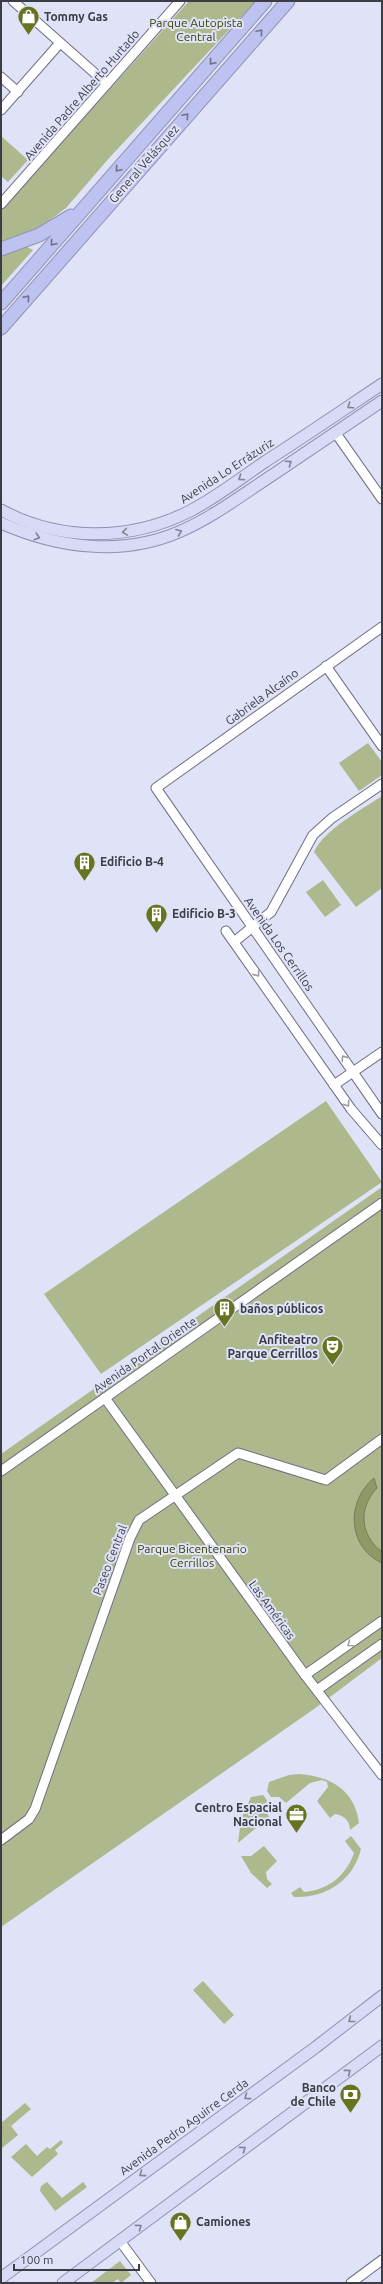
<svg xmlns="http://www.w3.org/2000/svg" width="383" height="2284" font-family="Ubuntu,sans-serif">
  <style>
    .green { fill: #aeb88d }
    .water { fill: #8e9965; stroke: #757d5b }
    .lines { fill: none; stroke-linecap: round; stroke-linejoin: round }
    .minor-casing { stroke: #6e6f83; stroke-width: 11 }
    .major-casing { stroke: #9093b4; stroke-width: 13 }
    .highway-casing { stroke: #9093b4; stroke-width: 15 }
    .minor { stroke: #fff; stroke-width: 9 }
    .major { stroke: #d8daf6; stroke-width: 11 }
    .highway { stroke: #bec2f0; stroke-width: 13 }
    .oneway { stroke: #6f7289 }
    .oneway2 { stroke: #828394 }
    .oneway3 { stroke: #9d9ea2 }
    .labels { text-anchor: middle; stroke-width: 4; stroke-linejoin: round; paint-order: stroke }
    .poi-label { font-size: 12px; font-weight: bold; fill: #3b3c44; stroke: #e0e2f8; text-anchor: start }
    .park-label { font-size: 12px; fill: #384100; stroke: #e0e2f8 }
    .street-label { font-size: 12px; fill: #3b3c44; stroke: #e0e2f8 }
  </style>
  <rect width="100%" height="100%" fill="#e0e2f8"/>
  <g class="green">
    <polygon points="189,1 256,1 110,157 66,208 40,227 1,242 1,210"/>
    <polygon points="1,136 28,160 8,182 1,176"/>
    <polygon points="25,246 33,250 1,286 1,253"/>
    <polygon points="368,743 382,762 382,775 359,791 339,763"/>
    <path d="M382 796V888L356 907 314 852C324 830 361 810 382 796Z"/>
    <polygon points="323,880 341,905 325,917 306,892"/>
    <polygon points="326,1101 382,1182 101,1374 44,1294"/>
    <polygon points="382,1187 382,1658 314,1709 1,1927 1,1454"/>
    <path d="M299 1774C330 1776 355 1790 359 1823L350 1830C350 1821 344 1815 335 1814L330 1818 317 1801 328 1787 327 1782 322 1780 310 1783 286 1803 279 1797H271L267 1791 269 1782 289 1775Z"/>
    <polygon points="263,1795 267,1800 265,1809 269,1817 238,1843 241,1819 251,1797"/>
    <path d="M351 1836 361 1849C353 1881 326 1898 294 1897L291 1893 300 1887 304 1892C328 1890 346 1876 354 1853L345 1841Z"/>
    <polygon points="264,1846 277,1861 266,1872 267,1879 272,1884 267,1888 251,1873 241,1856 251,1856"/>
    <polygon points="203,1981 234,2015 224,2024 193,1990"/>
    <polygon points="25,2103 31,2109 11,2126 18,2135 2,2148 1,2123"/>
    <polygon points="61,2140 63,2143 55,2150 58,2154 32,2177 11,2157 26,2144 37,2156 47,2147 50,2149"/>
    <polygon points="47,2182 62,2198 83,2182 87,2187 55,2211 40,2191 41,2186"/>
    <polygon points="120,2261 131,2275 121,2283 118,2279 112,2283 91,2283"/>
  </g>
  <path class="water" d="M374 1478 377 1488C358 1508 360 1535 382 1552V1563C347 1547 346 1501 374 1478Z"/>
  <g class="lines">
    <defs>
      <g id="minor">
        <polyline points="13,1 107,84"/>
        <polyline points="1,77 18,92"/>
        <polyline points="1,110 60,43"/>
        <polyline points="1,204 180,1"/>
        <polyline points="335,432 382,499"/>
        <polyline points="382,627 156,788 382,1114"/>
        <polyline points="326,666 382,746"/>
        <polyline points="226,931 351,1109 382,1145"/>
        <polyline points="234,942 271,912 313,835 332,818 382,784"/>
        <polyline points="334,1085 382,1052"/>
        <polyline points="105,1398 305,1675 382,1775"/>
        <polyline points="1,1471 382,1203"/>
        <polyline points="305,1675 382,1621"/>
        <polyline points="317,1690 382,1644"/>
        <polyline points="1,1840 29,1819 35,1809 130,1538 139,1520 238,1453 326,1480 382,1439"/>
        <polyline points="120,2241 151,2283"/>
        <polyline points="351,2283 382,2260"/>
      </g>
      <g id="major">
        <path d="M1 510C60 542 131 541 190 511 217 497 241 478 266 461 305 436 343 410 382 384"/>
        <path d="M1 523C57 548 123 557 181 531 213 517 242 495 271 476 308 451 345 426 382 401"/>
        <polyline points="1,2278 316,2047 382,1996"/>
        <polyline points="63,2283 382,2046"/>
      </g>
      <g id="highway">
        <polyline points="1,249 39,235 71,216"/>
        <polyline points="1,303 265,1"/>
        <polyline points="1,328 288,1"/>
      </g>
    </defs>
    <use href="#minor" class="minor-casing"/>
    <use href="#major" class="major-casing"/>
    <use href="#highway" class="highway-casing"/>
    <use href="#minor" class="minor"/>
    <use href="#major" class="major"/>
    <use href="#highway" class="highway"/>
  </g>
  <defs><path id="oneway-chevron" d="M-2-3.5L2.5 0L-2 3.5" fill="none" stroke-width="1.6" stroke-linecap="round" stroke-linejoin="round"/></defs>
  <g class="oneway">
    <use href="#oneway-chevron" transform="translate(260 32) rotate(-49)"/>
    <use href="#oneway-chevron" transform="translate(212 62) rotate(131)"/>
    <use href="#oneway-chevron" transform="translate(186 116) rotate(-49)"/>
    <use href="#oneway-chevron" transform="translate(118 169) rotate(131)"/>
    <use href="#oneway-chevron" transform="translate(53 243) rotate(131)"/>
    <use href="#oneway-chevron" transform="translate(27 298) rotate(-49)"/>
  </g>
  <g class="oneway2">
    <use href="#oneway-chevron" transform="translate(350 406) rotate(146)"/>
    <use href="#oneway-chevron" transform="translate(289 463) rotate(-34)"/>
    <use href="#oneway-chevron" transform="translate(241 478) rotate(146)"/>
    <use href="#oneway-chevron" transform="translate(125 532) rotate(171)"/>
    <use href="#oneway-chevron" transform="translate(179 532) rotate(-21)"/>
    <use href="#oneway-chevron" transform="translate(37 537) rotate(17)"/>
    <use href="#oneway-chevron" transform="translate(351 2020) rotate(142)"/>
    <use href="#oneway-chevron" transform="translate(348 2072) rotate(-37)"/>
    <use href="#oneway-chevron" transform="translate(247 2097) rotate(144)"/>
    <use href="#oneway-chevron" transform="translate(243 2149) rotate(-36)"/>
    <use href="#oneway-chevron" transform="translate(142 2174) rotate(144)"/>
    <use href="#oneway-chevron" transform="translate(139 2227) rotate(-36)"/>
  </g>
  <g class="oneway3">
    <use href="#oneway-chevron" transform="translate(257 974) rotate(55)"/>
    <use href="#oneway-chevron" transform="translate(344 1058) rotate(-125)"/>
    <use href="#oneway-chevron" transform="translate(347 1104) rotate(55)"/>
    <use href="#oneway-chevron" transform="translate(350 1644) rotate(145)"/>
  </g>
  <defs>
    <symbol id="shop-pin" viewBox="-11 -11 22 30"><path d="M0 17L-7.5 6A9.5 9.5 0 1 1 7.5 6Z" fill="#67741f" stroke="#e0e2f8"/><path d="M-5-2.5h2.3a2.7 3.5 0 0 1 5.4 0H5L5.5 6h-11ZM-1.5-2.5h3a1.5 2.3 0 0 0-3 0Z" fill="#fff"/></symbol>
    <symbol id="building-pin" viewBox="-11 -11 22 30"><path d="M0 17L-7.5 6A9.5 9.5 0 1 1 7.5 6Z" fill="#67741f" stroke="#e0e2f8"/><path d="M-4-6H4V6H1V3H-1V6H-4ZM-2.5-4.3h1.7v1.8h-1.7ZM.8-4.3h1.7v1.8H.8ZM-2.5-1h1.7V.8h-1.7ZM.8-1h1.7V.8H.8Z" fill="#fff"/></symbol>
    <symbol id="theatre-pin" viewBox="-11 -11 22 30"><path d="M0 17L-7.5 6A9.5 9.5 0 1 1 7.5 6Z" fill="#67741f" stroke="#e0e2f8"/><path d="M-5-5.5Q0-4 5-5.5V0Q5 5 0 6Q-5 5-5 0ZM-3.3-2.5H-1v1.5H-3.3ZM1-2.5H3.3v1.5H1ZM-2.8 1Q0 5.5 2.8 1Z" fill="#fff"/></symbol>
    <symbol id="office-pin" viewBox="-11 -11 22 30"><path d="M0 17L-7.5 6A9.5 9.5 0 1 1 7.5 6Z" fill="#67741f" stroke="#e0e2f8"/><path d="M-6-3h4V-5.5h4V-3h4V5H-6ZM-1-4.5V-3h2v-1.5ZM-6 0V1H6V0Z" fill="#fff"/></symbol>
    <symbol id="bank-pin" viewBox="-11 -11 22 30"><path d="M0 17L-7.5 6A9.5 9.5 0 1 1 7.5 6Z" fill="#67741f" stroke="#e0e2f8"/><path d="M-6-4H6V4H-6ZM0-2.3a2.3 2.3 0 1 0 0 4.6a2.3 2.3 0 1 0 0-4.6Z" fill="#fff"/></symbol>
  </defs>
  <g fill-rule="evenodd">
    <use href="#shop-pin" x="16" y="4" width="25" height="34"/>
    <use href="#building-pin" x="72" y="850" width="25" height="34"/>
    <use href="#building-pin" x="144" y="902" width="25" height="34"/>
    <use href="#building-pin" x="212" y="1296" width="25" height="34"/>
    <use href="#theatre-pin" x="320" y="1334" width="25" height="34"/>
    <use href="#office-pin" x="284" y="1802" width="25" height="34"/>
    <use href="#bank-pin" x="338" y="2082" width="25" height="34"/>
    <use href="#shop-pin" x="168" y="2210" width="25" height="34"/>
  </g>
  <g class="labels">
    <g class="poi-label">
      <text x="44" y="21">Tommy Gas</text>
      <text x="100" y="866">Edificio B-4</text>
      <text x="172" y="918">Edificio B-3</text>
      <text x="240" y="1313">baños públicos</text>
      <text x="318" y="1344" text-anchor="end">Anfiteatro<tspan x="318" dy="14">Parque Cerrillos</tspan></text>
      <text x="282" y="1812" text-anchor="end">Centro Espacial<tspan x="282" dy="14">Nacional</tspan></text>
      <text x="336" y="2092" text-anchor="end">Banco<tspan x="336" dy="14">de Chile</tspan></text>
      <text x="196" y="2226">Camiones</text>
    </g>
    <g class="park-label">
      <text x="196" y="27">Parque Autopista<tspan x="196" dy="14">Central</tspan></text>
      <text x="192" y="1553">Parque Bicentenario<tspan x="192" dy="14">Cerrillos</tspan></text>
    </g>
    <g class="street-label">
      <text transform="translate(82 95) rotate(-49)" y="4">Avenida Padre Alberto Hurtado</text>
      <text transform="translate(144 164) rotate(-49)" y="4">General Velásquez</text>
      <text transform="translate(227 471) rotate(-33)" y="4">Avenida Lo Errázuriz</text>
      <text transform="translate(262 697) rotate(-36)" y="4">Gabriela Alcaíno</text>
      <text transform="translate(279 944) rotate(55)" y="4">Avenida Los Cerrillos</text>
      <text transform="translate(145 1355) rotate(-35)" y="4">Avenida Portal Oriente</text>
      <text transform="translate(110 1560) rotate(-69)" y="4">Paseo Central</text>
      <text transform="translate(272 1610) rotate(54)" y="4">Las Américas</text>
      <text transform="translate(184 2127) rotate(-36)" y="4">Avenida Pedro Aguirre Cerda</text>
    </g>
  </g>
  <rect width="383" height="2284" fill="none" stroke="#3b3c44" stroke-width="4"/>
  <path d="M14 2264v6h125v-6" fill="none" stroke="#3b3c44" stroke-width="2"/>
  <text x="20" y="2264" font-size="12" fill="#3b3c44" stroke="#e0e2f8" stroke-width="3" paint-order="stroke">100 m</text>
</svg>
